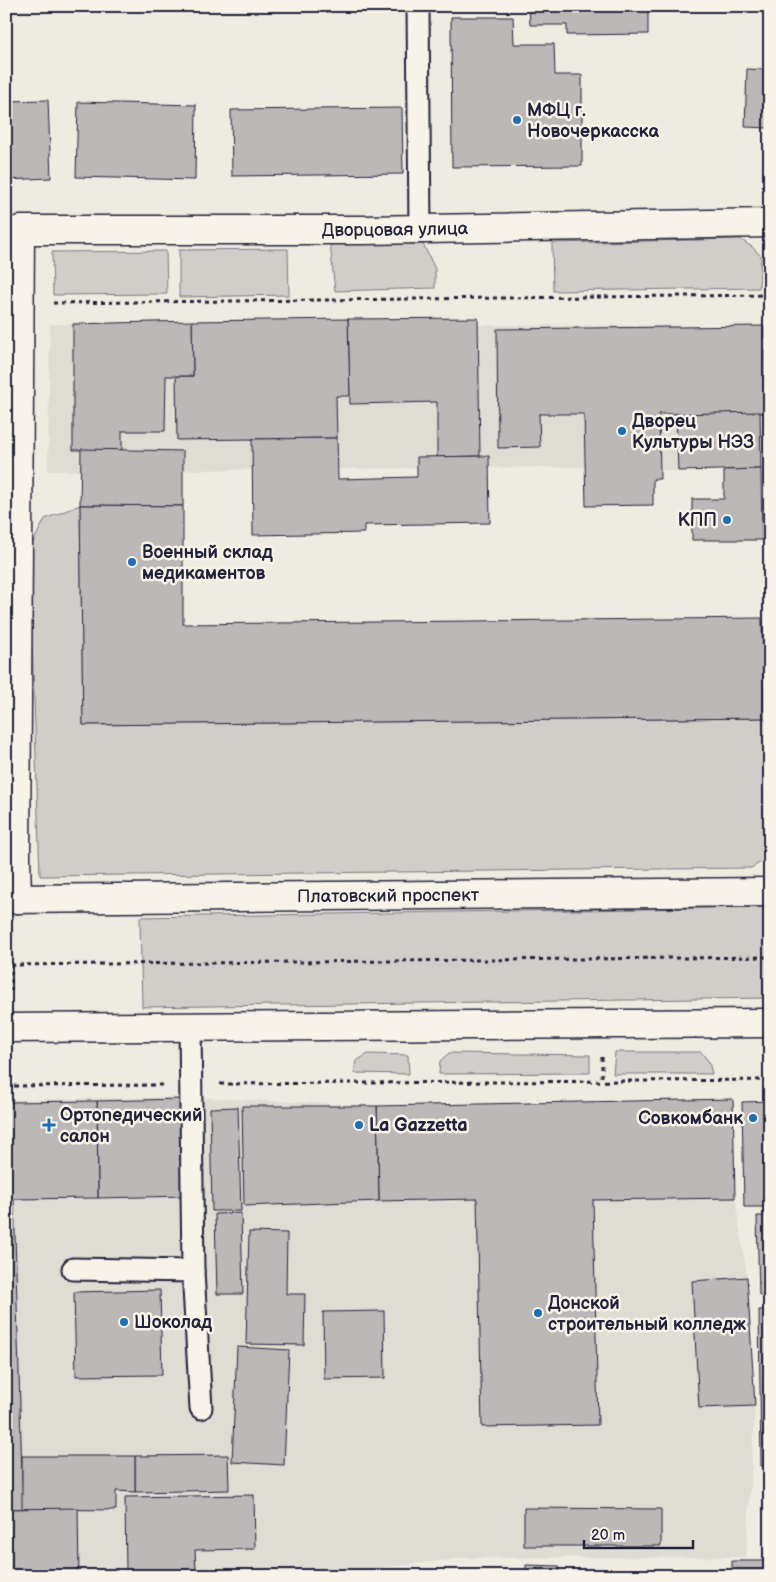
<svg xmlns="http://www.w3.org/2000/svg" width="776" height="1582" font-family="'Balsamiq Sans',sans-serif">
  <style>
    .built { fill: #dfdcd4 }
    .green { fill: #d1cdc9; stroke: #7a7882 }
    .building { fill: #bbb8b7; stroke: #22223b }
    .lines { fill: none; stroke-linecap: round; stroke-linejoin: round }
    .service-casing { stroke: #22223b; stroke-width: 25 }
    .minor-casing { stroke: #22223b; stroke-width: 31 }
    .secondary-casing { stroke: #22223b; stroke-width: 31 }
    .path { stroke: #22223b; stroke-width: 3; stroke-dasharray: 4 4; stroke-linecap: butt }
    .service { stroke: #f7f3e8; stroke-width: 21 }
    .minor { stroke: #f7f3e8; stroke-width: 28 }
    .secondary { stroke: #f7f3e8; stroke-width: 28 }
    .poi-dot { fill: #1f6fb2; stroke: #f7f3e8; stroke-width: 2 }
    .labels { text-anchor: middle; stroke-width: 5; stroke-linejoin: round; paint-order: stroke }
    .poi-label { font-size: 18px; font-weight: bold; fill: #22223b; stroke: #f7f3e8; text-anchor: start }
    .street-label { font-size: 18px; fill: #22223b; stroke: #f7f3e8 }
  </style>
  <rect width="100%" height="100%" fill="#eeebe1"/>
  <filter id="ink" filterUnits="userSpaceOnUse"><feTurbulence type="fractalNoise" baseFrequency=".02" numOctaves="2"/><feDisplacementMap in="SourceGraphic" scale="10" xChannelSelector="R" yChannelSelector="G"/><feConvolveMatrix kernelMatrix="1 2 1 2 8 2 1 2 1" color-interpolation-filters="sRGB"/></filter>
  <g filter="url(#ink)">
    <g class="built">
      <polygon points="50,324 764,326 766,413 761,469 678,471 590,467 48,471"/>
      <polygon points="185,1097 377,1106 733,1099 735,1198 747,1277 755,1406 746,1557 464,1558 312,1576 6,1576 6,1100"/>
    </g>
    <g class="green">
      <polygon points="740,239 752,247 761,256 759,288 553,291 552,243"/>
      <polygon points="330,244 423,244 435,269 435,288 335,291"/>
      <polygon points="288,249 289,295 179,297 179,250"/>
      <polygon points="166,251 167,294 53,295 52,252"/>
      <polygon points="80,505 83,725 764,718 770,726 770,857 751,868 40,876 29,550 45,519"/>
      <polygon points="765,907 767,998 142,1007 140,917"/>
      <polygon points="615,1052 701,1052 709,1062 712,1074 613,1074"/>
      <polygon points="449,1053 590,1055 590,1073 439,1074 440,1061"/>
      <polygon points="368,1054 408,1055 409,1074 354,1073 356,1061"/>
    </g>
    <g class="building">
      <polygon points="529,6 648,6 648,34 567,35 567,25 530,25"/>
      <polygon points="451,17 513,17 514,44 554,44 555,75 582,75 582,166 452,167"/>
      <polygon points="747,69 770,70 770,162 768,162 769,128 745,127"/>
      <polygon points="48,100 51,178 6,180 6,101"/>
      <polygon points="78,102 196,105 195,180 76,177"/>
      <polygon points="402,108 403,174 232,176 231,110"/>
      <polygon points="478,318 480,456 437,457 437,402 350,404 348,319"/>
      <polygon points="348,319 350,396 336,396 337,438 177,440 176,376 193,376 192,321"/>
      <polygon points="192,321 193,376 166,376 165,431 122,431 122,450 73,450 73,324"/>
      <polygon points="764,326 766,413 659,414 660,479 653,479 653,505 586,506 584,414 539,414 540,447 498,448 497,329"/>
      <polygon points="760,412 761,469 678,471 676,414"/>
      <polygon points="337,438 338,479 417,477 417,457 489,456 490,523 364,525 364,533 253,535 252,439"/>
      <polygon points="81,449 183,451 183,506 80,505"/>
      <polygon points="761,469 762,540 692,540 692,499 724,499 724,470"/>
      <polygon points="80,505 183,506 183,624 762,618 764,718 83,725"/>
      <polygon points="183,1099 185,1196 98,1198 97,1101"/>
      <polygon points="733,1099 735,1198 593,1200 598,1425 482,1427 477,1199 379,1201 377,1106"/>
      <polygon points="97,1101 98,1198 14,1199 23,1509 6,1509 6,1102"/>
      <polygon points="770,1101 770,1207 744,1207 742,1102"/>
      <polygon points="242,1106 377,1106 379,1201 244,1206"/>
      <polygon points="238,1107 241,1211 212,1211 210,1108"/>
      <polygon points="241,1213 243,1294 217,1294 215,1214"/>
      <polygon points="757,1216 770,1216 770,1295 759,1295"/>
      <polygon points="249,1232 287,1233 286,1294 305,1294 304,1345 246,1344"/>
      <polygon points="747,1277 755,1406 699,1408 692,1281"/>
      <polygon points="160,1290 162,1375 76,1376 74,1292"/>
      <polygon points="759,1310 770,1310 770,1466 761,1466"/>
      <polygon points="384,1311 385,1378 324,1379 323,1312"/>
      <polygon points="237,1347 289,1350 284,1465 232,1462"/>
      <polygon points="228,1455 229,1490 135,1492 135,1456"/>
      <polygon points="22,1456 135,1456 135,1492 116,1491 116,1510 22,1509"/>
      <polygon points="254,1495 255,1549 195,1550 196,1571 126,1572 125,1497"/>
      <polygon points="78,1508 79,1576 6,1576 6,1509"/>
      <polygon points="524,1508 661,1509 661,1546 524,1546"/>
      <rect x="732" y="1561" width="34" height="15"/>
      <polygon points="526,1565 559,1566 559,1576 526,1576"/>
    </g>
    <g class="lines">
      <defs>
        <g id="service">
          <polyline points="418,6 420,229"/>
          <polyline points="73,1269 193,1271 190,1026"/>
          <polyline points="193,1271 201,1408"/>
        </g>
        <g id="minor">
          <path id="s1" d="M17 899 16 856 20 230H364L770 223"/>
        </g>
        <g id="secondary">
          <path id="s2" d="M6 899 770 892"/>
          <polyline points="6,1028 770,1023"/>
        </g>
      </defs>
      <use href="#service" class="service-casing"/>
      <use href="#minor" class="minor-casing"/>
      <use href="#secondary" class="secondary-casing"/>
      <g class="path">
        <polyline points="53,303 770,295"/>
        <polyline points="11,931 11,995"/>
        <polyline points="11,965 770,957"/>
        <polyline points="602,1057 602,1081"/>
        <polyline points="220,1084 770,1080"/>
        <polyline points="6,1086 162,1085"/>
        <polyline points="10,1086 11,1061"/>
      </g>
      <use href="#service" class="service"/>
      <use href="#minor" class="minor"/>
      <use href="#secondary" class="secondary"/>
    </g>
  </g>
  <g class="poi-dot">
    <circle cx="517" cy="120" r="5"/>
    <circle cx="622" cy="431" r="5"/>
    <circle cx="727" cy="520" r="5"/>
    <circle cx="132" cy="562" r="5"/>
    <circle cx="753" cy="1118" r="5"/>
    <path d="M46.5 1117.5h5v5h5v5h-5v5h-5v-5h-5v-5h5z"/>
    <circle cx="359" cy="1125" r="5"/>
    <circle cx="538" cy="1313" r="5"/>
    <circle cx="124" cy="1322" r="5"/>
  </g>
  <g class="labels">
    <g class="poi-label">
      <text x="527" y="116">МФЦ г.<tspan x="527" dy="21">Новочеркасска</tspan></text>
      <text x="632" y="427">Дворец<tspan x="632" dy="21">Культуры НЭЗ</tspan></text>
      <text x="717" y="526" text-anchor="end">КПП</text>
      <text x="142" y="558">Военный склад<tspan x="142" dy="21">медикаментов</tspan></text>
      <text x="60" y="1121">Ортопедический<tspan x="60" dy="21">салон</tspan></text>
      <text x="743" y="1124" text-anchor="end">Совкомбанк</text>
      <text x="369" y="1131">La Gazzetta</text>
      <text x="548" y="1309">Донской<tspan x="548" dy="21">строительный колледж</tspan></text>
      <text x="134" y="1328">Шоколад</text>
    </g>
    <g class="street-label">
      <text dy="6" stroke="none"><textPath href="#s1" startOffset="1044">Дворцовая улица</textPath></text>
      <text dy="6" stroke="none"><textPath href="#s2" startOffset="382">Платовский проспект</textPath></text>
    </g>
  </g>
  <rect width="776" height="1582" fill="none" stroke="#f7f3e8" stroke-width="25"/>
  <rect x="12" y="12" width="751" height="1557" fill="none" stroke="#22223b" stroke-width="2" filter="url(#ink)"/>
  <path d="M584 1540v8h109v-8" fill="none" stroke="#22223b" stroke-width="2.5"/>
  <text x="591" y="1540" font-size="15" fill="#22223b" stroke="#f7f3e8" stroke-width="4" paint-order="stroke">20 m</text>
</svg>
